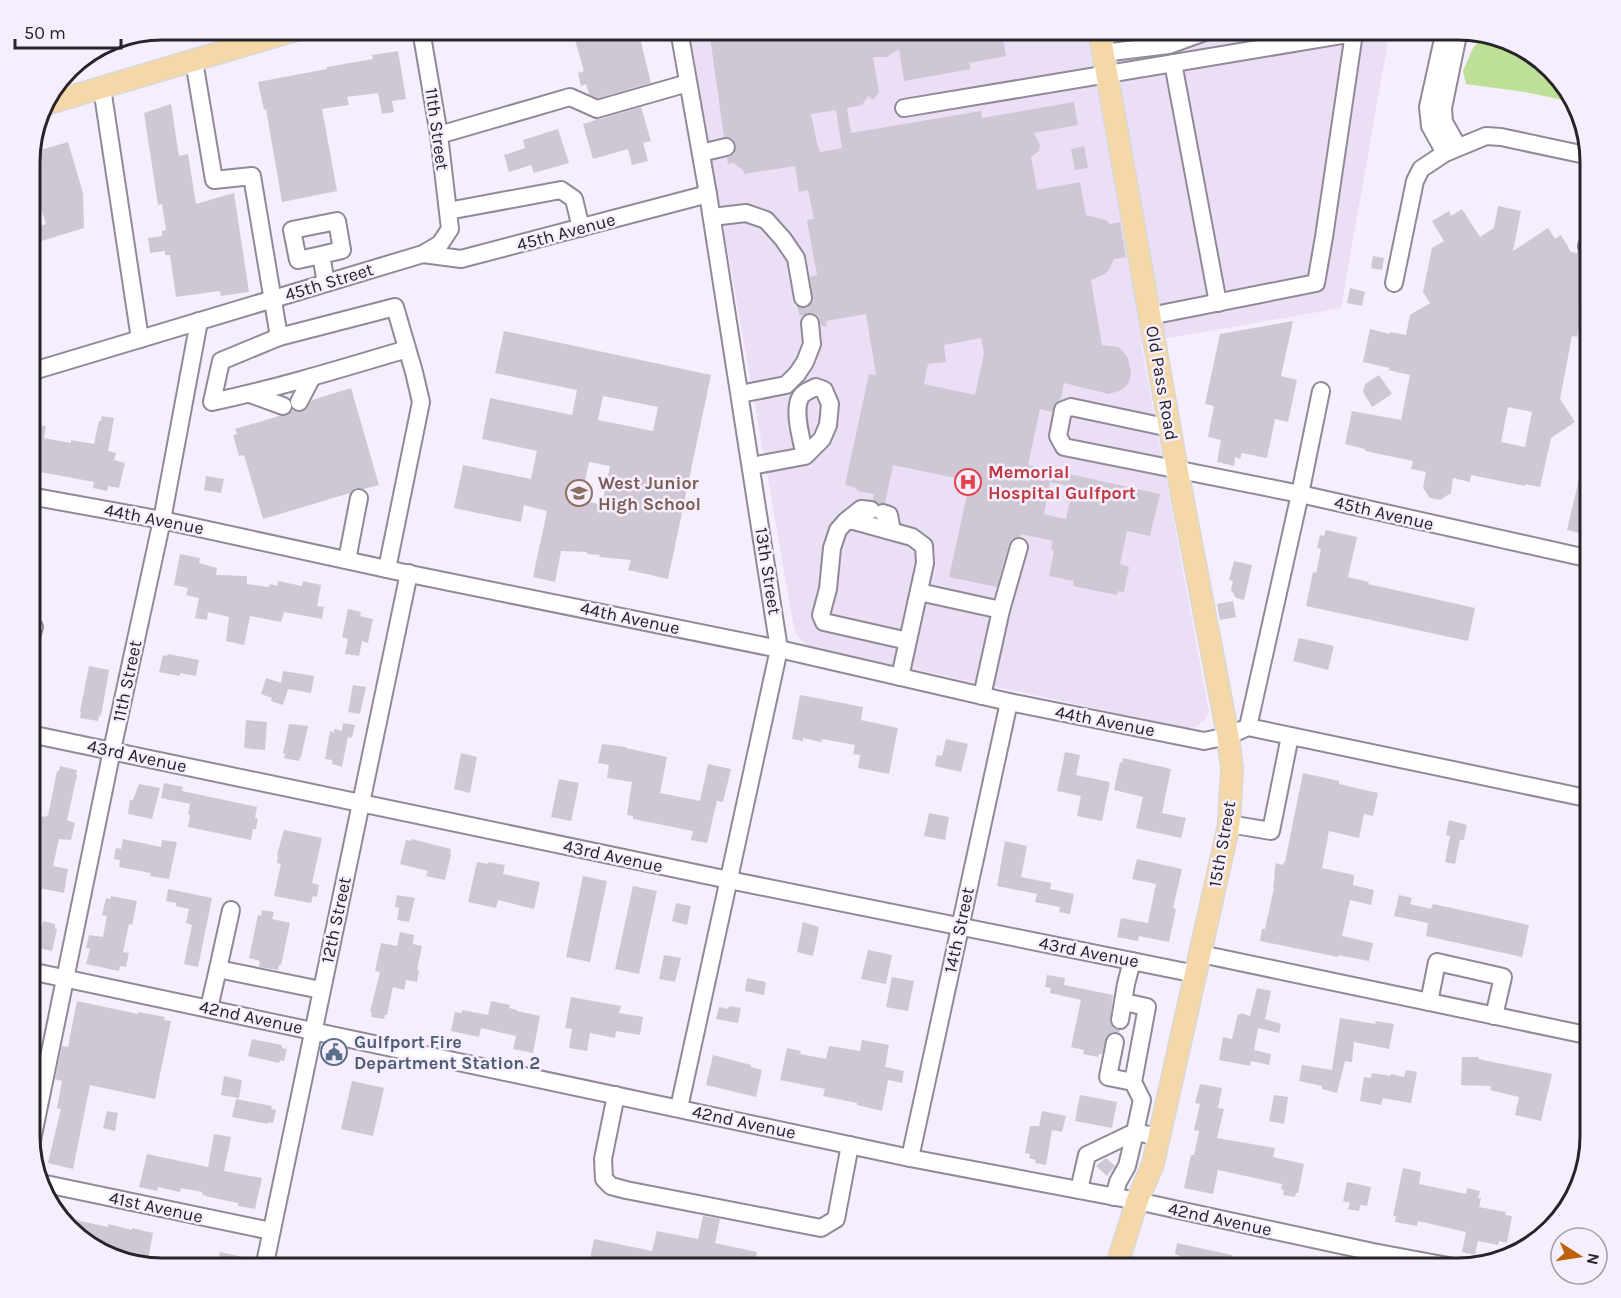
<svg xmlns="http://www.w3.org/2000/svg" width="1621" height="1298" font-family="Karla,sans-serif">
  <style>
    .built { fill: #ebdff5 }
    .green { fill: #bddf97 }
    .building { fill: #d0c7d5; fill-rule: evenodd }
    .lines { fill: none; stroke-linecap: round; stroke-linejoin: round }
    .minor-tunnel { stroke: #cdc6d3; stroke-width: 16; stroke-dasharray: 16 8; stroke-linecap: butt }
    .minor-casing { stroke: #918997; stroke-width: 20 }
    .major-casing { stroke: #d8d8d8; stroke-width: 24 }
    .minor { stroke: #fff; stroke-width: 16 }
    .major { stroke: #f5d8a7; stroke-width: 21 }
    .labels { text-anchor: middle; stroke-width: 5; stroke-linejoin: round; paint-order: stroke }
    .street-label { font-size: 18px; fill: #272429; stroke: #f6eefd }
    .health-label { font-size: 18px; font-weight: bold; fill: #be3a42; stroke: #f6eefd; text-anchor: start }
    .education-label { font-size: 18px; font-weight: bold; fill: #785e54; stroke: #f6eefd; text-anchor: start }
    .service-label { font-size: 18px; font-weight: bold; fill: #4e5e75; stroke: #f6eefd; text-anchor: start }
    .rim { fill: none; stroke: #272429; stroke-width: 3 }
  </style>
  <rect width="100%" height="100%" fill="#f6eefd"/>
  <polygon class="built" points="689,30 1090,30 1097,64 1260,30 1390,30 1341,308 1141,343 1209,712 1205,720 1195,727 1186,728 807,646 796,634 793,622"/>
  <polygon class="green" points="1484,35 1509,40 1546,63 1577,103 1525,92 1466,84 1463,71 1473,48"/>
  <g class="building">
    <polygon points="572,30 638,30 651,83 598,98 589,94 586,84 581,86 578,73 584,71"/>
    <path d="M709 30H964L965 39 1002 32 1006 56 969 63 971 69 904 81 899 49 887 57H873L879 92 873 100 868 96 862 105 847 108 851 133 981 111 982 118 1074 102 1078 125 1034 133 1040 145 1039 151 1031 157 1037 190 1080 182 1086 215 1106 220 1110 224 1120 222 1126 257 1114 259 1109 270 1105 274 1091 280 1102 345 1118 347 1122 350 1128 358 1131 373 1129 382 1124 388 1119 391 1109 394 1064 383 1061 399 1055 404 1052 412 1040 409 1028 465 1160 494 1150 536 1127 531 1120 564 1129 567 1124 592 1118 591 1117 595 1073 586 1074 581 1049 576 1054 551 1051 548 1053 541 1021 534 1020 537 1012 539 1009 544 997 587 949 577 970 481 893 465 885 503 879 504 873 500 874 494 858 491 854 487 845 485 869 374 876 375 866 314 826 321 827 327 821 325 819 317 815 314 808 313 803 316 802 314 801 308 809 306 813 301 810 277 817 275 807 220 814 219 808 190 799 192 795 166 744 174 743 170 733 163 728 164 727 158 734 154 736 145 733 139 724 137ZM836 110 842 148 820 152 819 147 818 148 811 114ZM981 338 984 353 975 395 924 384 928 364 946 362 944 345ZM1050 482 1073 487 1066 519 1044 514Z"/>
    <polygon points="398,51 406,99 392,101 394,112 382,114 378,93 347,97 349,105 322,109 337,191 282,202 266,109 264,110 258,82 327,69 327,67 373,59 372,55"/>
    <polygon points="171,104 179,156 188,154 196,204 234,193 249,292 221,296 220,291 176,297 170,255 165,255 165,251 150,253 148,238 162,236 162,231 166,230 162,204 158,205 144,113"/>
    <polygon points="641,107 651,141 643,143 648,161 632,165 628,149 593,159 583,124 596,120 596,119 600,119"/>
    <polygon points="558,129 569,163 534,173 531,165 509,172 504,155 525,148 523,140"/>
    <polygon points="68,142 83,193 84,228 38,242 34,228 46,224 30,173 30,153"/>
    <polygon points="1084,146 1088,168 1075,170 1071,149"/>
    <path d="M1498 206 1521 211 1513 251 1548 228 1555 239 1561 235 1571 252 1578 253 1582 262 1586 265H1591V278L1585 282 1578 313 1582 314 1577 337 1572 336 1560 399 1575 422 1551 438 1540 487 1525 484V486L1471 475 1470 482 1453 478 1451 493 1440 500 1430 498 1423 488 1426 472 1411 469 1413 461 1365 451V449L1345 444 1352 411 1401 420 1410 375 1388 370 1390 368 1363 362 1370 329 1390 334V332L1406 335 1410 315 1430 303 1423 292 1432 248 1444 241 1432 221 1449 211 1451 216 1462 209 1480 237 1494 228ZM1508 407 1532 412 1525 447 1501 442Z"/>
    <polygon points="1373,256 1384,258 1382,270 1371,268"/>
    <polygon points="1350,288 1365,292 1362,306 1347,303"/>
    <polygon points="1293,321 1281,376 1297,380 1288,422 1275,419 1267,458 1242,453 1240,459 1235,457 1234,466 1217,462 1221,440 1208,437 1214,406 1205,404 1220,334"/>
    <path d="M504 331 711 375 668 579 628 570 631 560 599 557 600 555 587 554V552L561 551 555 582 533 577 547 511 524 505 521 522 454 508 463 465 531 479 537 451 482 439 490 398 572 415 577 390 495 373ZM603 396 658 407 653 431 598 420ZM589 462 610 466 602 505 581 500Z"/>
    <polygon points="1379,375 1392,394 1372,407 1363,392 1365,384"/>
    <polygon points="351,388 379,485 364,489 356,488 350,493 263,519 244,455 239,456 233,435 237,434 235,429 279,416 285,416 293,410 299,412 304,411 312,400"/>
    <polygon points="102,416 114,418 108,451 116,453 114,460 125,463 119,488 108,486 107,491 93,488 94,482 30,470 30,424 46,426 44,438 71,443 71,440 94,444 99,421 101,421"/>
    <polygon points="1586,449 1591,450 1591,536 1567,530"/>
    <polygon points="206,476 224,479 221,493 204,490"/>
    <polygon points="1326,530 1357,537 1348,577 1369,582 1368,584 1475,608 1468,641 1306,606 1313,572 1316,573 1321,549 1317,548 1320,535 1324,536"/>
    <polygon points="180,554 200,558 199,563 217,568 216,575 247,576 247,584 269,587 270,584 277,586 278,581 302,586 303,581 321,585 317,606 324,607 322,619 284,612 281,622 250,616 244,645 226,641 229,617 208,612 207,620 195,618 199,598 186,595 188,588 174,585"/>
    <polygon points="1234,561 1252,565 1244,600 1236,598 1231,590 1233,581 1229,580"/>
    <polygon points="1233,601 1236,617 1220,620 1217,604"/>
    <polygon points="348,609 361,612 360,616 373,619 368,643 362,641 359,656 345,654 348,639 342,637"/>
    <polygon points="1299,638 1334,646 1328,670 1293,661"/>
    <polygon points="168,654 199,660 196,676 180,673 180,676 159,672 163,655 167,656"/>
    <polygon points="89,666 109,670 101,716 99,715 98,721 80,718 81,712 80,712"/>
    <polygon points="283,671 314,676 311,693 288,689 283,705 271,701 272,698 261,694 266,678 281,683"/>
    <polygon points="353,685 366,687 360,714 348,712"/>
    <polygon points="800,695 863,707 861,720 898,728 889,774 858,768 860,755 853,754 855,745 822,739 821,742 803,738 803,741 792,739"/>
    <polygon points="246,720 267,722 265,750 244,748"/>
    <polygon points="343,723 355,725 352,738 348,737 342,767 332,764 332,760 325,759 330,731 334,732 334,729 342,731"/>
    <polygon points="289,724 308,726 301,757 300,757 299,761 284,758 285,754 283,753"/>
    <polygon points="946,739 968,744 961,772 935,766 937,755 942,756"/>
    <polygon points="602,744 626,747 626,748 667,757 660,793 700,801 708,764 731,769 723,802 717,801 707,843 691,840 693,831 633,819 633,816 627,815 632,782 607,778 609,765 598,763"/>
    <polygon points="1065,752 1080,755 1076,775 1110,782 1102,821 1077,816 1081,796 1057,791"/>
    <polygon points="461,753 477,757 470,793 454,789"/>
    <polygon points="1123,758 1171,769 1162,813 1186,818 1181,838 1136,828 1143,797 1114,790 1120,762 1122,763"/>
    <polygon points="60,766 77,770 76,775 77,775 67,820 75,823 71,840 59,839 53,866 68,869 64,893 34,887 40,852 30,850 30,830 38,832 42,816 46,817 47,815 48,816 57,771 59,771"/>
    <polygon points="1303,773 1339,781 1339,784 1378,793 1373,816 1364,814 1359,838 1329,831 1322,868 1354,875 1353,885 1374,890 1371,905 1350,900 1342,936 1373,943 1369,961 1338,955 1338,957 1260,941 1262,929 1265,929 1274,888 1273,888 1275,875 1274,875 1276,863 1283,865 1284,862 1285,862"/>
    <polygon points="559,779 579,783 571,821 551,817"/>
    <polygon points="164,783 183,787 182,791 257,807 255,818 258,819 256,829 253,829 251,840 188,827 190,815 188,815 190,804 161,798"/>
    <polygon points="139,784 160,788 152,819 128,814 130,800 133,800"/>
    <polygon points="929,813 949,817 945,840 924,836"/>
    <polygon points="1449,820 1467,825 1464,839 1463,840 1460,840 1455,864 1445,862 1450,836 1446,835"/>
    <polygon points="284,830 322,838 312,883 319,885 317,897 313,896 311,903 274,896 281,864 277,863 278,855 277,855"/>
    <polygon points="123,839 161,847 162,840 177,842 169,879 150,876 151,873 119,867 120,860 114,859 116,848 121,849"/>
    <polygon points="412,839 451,849 450,854 451,854 445,880 426,876 428,871 400,864 406,840 411,841"/>
    <polygon points="1005,841 1027,846 1021,877 1051,883 1050,889 1074,894 1070,914 1059,912 1060,907 1035,902 1037,894 997,886"/>
    <polygon points="1137,859 1182,869 1173,908 1176,909 1169,942 1139,936 1138,941 1117,937 1121,918 1148,923 1156,884 1132,879"/>
    <polygon points="477,862 488,864 488,862 505,865 503,874 540,882 534,909 498,900 496,908 468,902"/>
    <polygon points="583,876 607,881 590,962 566,957"/>
    <polygon points="633,886 657,891 639,974 615,969"/>
    <polygon points="168,889 212,898 198,967 184,964 192,925 186,923 189,909 176,906 176,903 166,901"/>
    <polygon points="397,895 415,898 409,922 397,920 399,908 395,907"/>
    <polygon points="1399,895 1412,898 1410,904 1431,909 1433,904 1529,925 1522,957 1426,936 1428,923 1394,916"/>
    <polygon points="111,896 137,901 132,925 129,924 123,952 129,953 126,967 120,966 119,971 86,964 90,949 86,948 89,935 103,937 107,916 102,915 106,898 111,899"/>
    <polygon points="676,903 691,906 687,925 672,921"/>
    <polygon points="262,910 274,912 272,919 290,923 281,965 279,965 278,970 259,967 260,961 249,958 258,915 261,916"/>
    <polygon points="43,921 55,924 55,928 57,929 52,951 35,947 40,926 42,926"/>
    <polygon points="803,922 819,927 813,956 797,952"/>
    <polygon points="400,932 414,935 413,944 422,946 417,970 419,970 417,982 406,980 404,990 393,987 387,1015 385,1015 384,1019 371,1017 372,1013 370,1012 380,972 375,971 381,943 397,946"/>
    <polygon points="868,950 892,955 886,984 861,979"/>
    <polygon points="664,955 681,958 675,982 659,979"/>
    <polygon points="1047,975 1065,978 1064,985 1113,995 1110,1023 1114,1028 1120,1030 1119,1033 1112,1032 1107,1036 1102,1054 1099,1054 1098,1057 1083,1054 1084,1050 1071,1047 1081,1000 1050,993 1051,988 1045,987"/>
    <polygon points="892,977 914,981 908,1011 886,1007"/>
    <polygon points="747,978 766,982 764,995 745,991"/>
    <polygon points="1257,988 1271,991 1265,1019 1281,1024 1279,1033 1258,1028 1254,1050 1271,1054 1269,1065 1251,1061 1250,1066 1219,1060 1223,1037 1232,1039 1238,1014 1240,1015 1241,1013 1250,1016"/>
    <polygon points="571,997 621,1006 619,1013 643,1017 640,1035 616,1031 615,1038 590,1033 587,1051 569,1048 572,1029 565,1028"/>
    <polygon points="77,1001 138,1014 138,1012 165,1017 164,1020 171,1021 155,1099 90,1085 73,1169 48,1163 61,1109 57,1108 62,1081 55,1079 62,1046 68,1047"/>
    <polygon points="491,1001 510,1005 509,1008 517,1010 517,1011 540,1016 533,1053 513,1049 516,1036 481,1028 479,1037 451,1031 455,1012 462,1013 462,1010 488,1015"/>
    <polygon points="729,1006 741,1008 738,1023 716,1019 719,1007 728,1009"/>
    <polygon points="1340,1018 1375,1024 1376,1021 1394,1024 1389,1049 1354,1042 1352,1062 1345,1061 1337,1093 1322,1089 1322,1086 1299,1081 1302,1065 1332,1070"/>
    <polygon points="252,1039 282,1045 282,1048 287,1049 284,1061 280,1060 279,1063 248,1056"/>
    <polygon points="862,1040 889,1045 885,1067 904,1071 902,1083 888,1080 882,1111 857,1105 857,1103 823,1096 825,1089 780,1080 787,1048 801,1051 800,1054 826,1059 829,1046 860,1051"/>
    <polygon points="713,1055 751,1065 751,1067 762,1070 756,1097 706,1085"/>
    <polygon points="1462,1057 1479,1057 1478,1059 1552,1074 1541,1121 1515,1115 1519,1097 1490,1090 1491,1086 1461,1085"/>
    <polygon points="1406,1070 1417,1072 1411,1103 1383,1098 1381,1105 1360,1101 1364,1077 1371,1078 1372,1073 1390,1076 1391,1074 1404,1077"/>
    <polygon points="224,1076 242,1080 239,1098 221,1095"/>
    <polygon points="352,1081 384,1088 373,1136 341,1129"/>
    <polygon points="1200,1084 1222,1088 1218,1108 1224,1109 1217,1138 1275,1148 1273,1157 1304,1164 1298,1193 1296,1193 1295,1197 1283,1195 1284,1190 1281,1189 1282,1184 1218,1170 1213,1194 1184,1188 1191,1155 1194,1155 1199,1131 1194,1130 1200,1104 1195,1103"/>
    <polygon points="1080,1095 1117,1102 1112,1128 1075,1121"/>
    <polygon points="1274,1095 1288,1097 1284,1124 1269,1121"/>
    <polygon points="236,1099 272,1106 271,1109 276,1110 273,1123 268,1122 268,1124 232,1117"/>
    <polygon points="107,1111 118,1113 115,1131 103,1128"/>
    <polygon points="1042,1111 1066,1116 1062,1132 1052,1130 1046,1165 1035,1163 1036,1160 1029,1158 1030,1154 1025,1153 1030,1126 1039,1126"/>
    <polygon points="214,1134 231,1137 224,1171 262,1178 255,1209 238,1206 238,1203 209,1197 202,1194 202,1192 181,1188 180,1192 158,1187 157,1191 139,1187 147,1154 208,1167"/>
    <polygon points="1106,1158 1115,1166 1107,1176 1096,1166"/>
    <polygon points="1403,1168 1421,1172 1419,1184 1466,1194 1467,1188 1480,1191 1478,1198 1481,1198 1479,1207 1506,1212 1505,1215 1512,1216 1507,1243 1499,1241 1498,1245 1478,1241 1475,1255 1462,1252 1466,1232 1418,1221 1417,1226 1395,1222 1396,1216 1393,1216"/>
    <polygon points="1347,1182 1371,1187 1367,1206 1360,1205 1359,1211 1348,1209 1350,1203 1343,1201"/>
    <polygon points="703,1216 720,1219 715,1243 757,1252 754,1268 588,1268 594,1239 652,1251 657,1231 698,1239"/>
    <polygon points="76,1220 108,1227 108,1224 132,1230 132,1228 153,1233 147,1265 112,1258 75,1235 73,1233"/>
    <polygon points="1177,1243 1232,1255 1229,1268 1193,1268 1178,1265 1180,1256 1175,1254"/>
    <polygon points="220,1252 243,1257 240,1268 216,1268"/>
  </g>
  <g class="lines">
    <polyline class="minor-tunnel" points="803,298 810,323"/>
    <defs>
      <g id="minor">
        <polyline points="1445,30 1428,107 1430,126 1445,153"/>
        <polyline points="1103,53 1169,45 1210,30"/>
        <polyline points="194,61 214,180 252,176 279,337 395,307 414,372 421,402 387,569"/>
        <polyline points="1173,63 1218,303"/>
        <polyline points="102,88 140,339"/>
        <polyline points="904,108 1354,33 1324,237 1316,283 1150,316"/>
        <polyline points="439,135 570,97 597,109 688,83"/>
        <polyline points="1458,147 1444,122 1443,108 1459,30"/>
        <polyline points="701,153 726,147"/>
        <polyline points="448,211 561,190 574,199 581,228"/>
        <polyline points="712,217 746,213 766,220 783,239 796,258 803,298"/>
        <polyline points="423,254 461,259 708,194"/>
        <polyline points="321,255 298,260 292,230 337,221 342,250 321,255 326,283"/>
        <polyline points="1589,255 1587,246 1591,236"/>
        <polyline points="1394,283 1415,181 1421,169 1445,153 1486,136 1501,137 1590,156"/>
        <path d="M279 337 221 361 212 402C278 388 343 368 407 349"/>
        <polyline points="30,372 423,254 440,244 450,229 439,135 421,30"/>
        <polyline points="250,394 283,406"/>
        <polyline points="740,394 786,385 797,374 805,362 812,344 810,323"/>
        <polyline points="299,402 312,377"/>
        <polyline points="1170,428 1071,407 1063,410 1058,436 1064,447 1300,494 1591,559"/>
        <path d="M751 466 805 456 822 439 828 425 830 404 824 390 816 387C810 390 803 392 800 398 793 412 802 441 805 456"/>
        <polyline points="30,496 162,520 405,573 779,649 1009,702 1204,741 1228,736 1248,727 1300,494 1321,391"/>
        <polyline points="883,513 889,515 892,531"/>
        <polyline points="846,521 861,509 871,510"/>
        <polyline points="347,560 359,498"/>
        <polyline points="919,592 1001,610 982,696"/>
        <polyline points="1001,610 1019,547"/>
        <polyline points="30,640 34,627"/>
        <polyline points="900,677 925,563 924,546 912,537 854,521 846,521 838,530 832,548 828,589 821,615 824,622 908,641"/>
        <polyline points="1248,727 1591,799"/>
        <polyline points="30,734 729,880 1196,974"/>
        <polyline points="1229,824 1271,831 1290,736"/>
        <polyline points="1201,954 1591,1036"/>
        <polyline points="218,969 231,910"/>
        <polyline points="30,971 910,1158 1137,1201 1373,1252 1459,1268"/>
        <polyline points="1124,1002 1147,1007 1133,1082 1142,1100 1135,1132 1159,1137"/>
        <polyline points="1429,1002 1437,962 1503,977 1494,1016"/>
        <polyline points="209,1008 218,969 321,990"/>
        <polyline points="1120,1020 1126,984 1132,961"/>
        <polyline points="1115,1042 1108,1077 1133,1082"/>
        <polyline points="616,1095 603,1159 604,1179 611,1186 626,1190 821,1228 836,1219 850,1145"/>
        <polyline points="679,1108 779,649 708,194 679,30"/>
        <polyline points="31,1145 112,750 162,520 199,321"/>
        <polyline points="910,1158 1009,702"/>
        <polyline points="41,1183 271,1231"/>
        <polyline points="1079,1190 1087,1155 1135,1132"/>
        <polyline points="1114,1197 1118,1182 1127,1166 1135,1132"/>
        <polyline points="264,1268 409,573"/>
      </g>
      <g id="major">
        <polyline points="1099,30 1177,469 1228,736 1232,768 1229,824 1153,1164 1137,1201 1116,1268"/>
        <polyline points="43,105 296,30"/>
      </g>
    </defs>
    <use href="#minor" class="minor-casing"/>
    <use href="#major" class="major-casing"/>
    <use href="#minor" class="minor"/>
    <use href="#major" class="major"/>
  </g>
  <defs>
    <symbol id="hospital-ring" viewBox="-11 -11 22 22"><circle r="9.5" fill="#f6eefd" stroke="#e0444e" stroke-width="1.5"/><path d="M-5-5h3v3.5h4V-5h3V5h-3V1.5h-4V5h-3Z" fill="#e0444e"/></symbol>
    <symbol id="school-ring" viewBox="-11 -11 22 22"><circle r="9.5" fill="#f6eefd" stroke="#8d6e63" stroke-width="1.5"/><path d="M0-5L7-2L0 1L-7-2ZM-4 1L0 2.5L4 1V4Q0 6-4 4Z" fill="#8d6e63"/></symbol>
    <symbol id="civic-ring" viewBox="-11 -11 22 22"><circle r="9.5" fill="#f6eefd" stroke="#5c6f8a" stroke-width="1.5"/><path d="M-.6-6.5H3V-4.5H.6V-3L4-1V1h2V6H-6V1h2V-1L-.6-3ZM-1.2 2.5V6h2.4V2.5Z" fill="#5c6f8a"/></symbol>
  </defs>
  <g fill-rule="evenodd">
    <use href="#hospital-ring" x="953" y="467" width="30" height="30"/>
    <use href="#school-ring" x="564" y="478" width="30" height="30"/>
    <use href="#civic-ring" x="319" y="1037" width="30" height="30"/>
  </g>
  <g class="labels">
    <g class="street-label">
      <text transform="translate(437 129) rotate(82)" y="6">11th Street</text>
      <text transform="translate(566 232) rotate(-15)" y="6">45th Avenue</text>
      <text transform="translate(329 282) rotate(-17)" y="6">45th Street</text>
      <text transform="translate(1162 383) rotate(80)" y="6">Old Pass Road</text>
      <text transform="translate(1384 513) rotate(13)" y="6">45th Avenue</text>
      <text transform="translate(154 519) rotate(11)" y="6">44th Avenue</text>
      <text transform="translate(768 571) rotate(81)" y="6">13th Street</text>
      <text transform="translate(630 618) rotate(12)" y="6">44th Avenue</text>
      <text transform="translate(127 681) rotate(-78)" y="6">11th Street</text>
      <text transform="translate(1105 721) rotate(11)" y="6">44th Avenue</text>
      <text transform="translate(137 756) rotate(12)" y="6">43rd Avenue</text>
      <text transform="translate(1222 844) rotate(-80)" y="6">15th Street</text>
      <text transform="translate(613 856) rotate(12)" y="6">43rd Avenue</text>
      <text transform="translate(336 920) rotate(-78)" y="6">12th Street</text>
      <text transform="translate(959 930) rotate(-78)" y="6">14th Street</text>
      <text transform="translate(1089 952) rotate(11)" y="6">43rd Avenue</text>
      <text transform="translate(251 1017) rotate(12)" y="6">42nd Avenue</text>
      <text transform="translate(744 1122) rotate(12)" y="6">42nd Avenue</text>
      <text transform="translate(156 1207) rotate(12)" y="6">41st Avenue</text>
      <text transform="translate(1220 1219) rotate(12)" y="6">42nd Avenue</text>
    </g>
    <g class="health-label">
      <text x="988" y="478">Memorial<tspan x="988" dy="21">Hospital Gulfport</tspan></text>
    </g>
    <g class="education-label">
      <text x="598" y="489">West Junior<tspan x="598" dy="21">High School</tspan></text>
    </g>
    <g class="service-label">
      <text x="354" y="1048">Gulfport Fire<tspan x="354" dy="21">Department Station 2</tspan></text>
    </g>
  </g>
  <path d="M0 0H1621V1298H0ZM162 40H1458A122 122 0 0 1 1580 162V1136A122 122 0 0 1 1458 1258H162A122 122 0 0 1 40 1136V162A122 122 0 0 1 162 40Z" fill="#f6eefd" fill-rule="evenodd"/>
  <path class="rim" d="M162 40H1458A122 122 0 0 1 1580 162V1136A122 122 0 0 1 1458 1258H162A122 122 0 0 1 40 1136V162A122 122 0 0 1 162 40Z"/>
  <g transform="translate(1579 1256) rotate(102)"><circle r="28" fill="#f6eefd" stroke="#a39da8" stroke-width="1.5"/>
  <path d="M0-4.5L10 22L0 15L-10 22Z" fill="#bd610a"/>
  <text y="-9" font-size="16" font-weight="bold" text-anchor="middle" fill="#272429">N</text>
  </g>
  <path d="M15 39v9h106v-9" fill="none" stroke="#272429" stroke-width="3"/>
  <text x="24" y="39" font-size="18" fill="#272429" stroke="#f6eefd" stroke-width="4.5" paint-order="stroke">50 m</text>
</svg>
